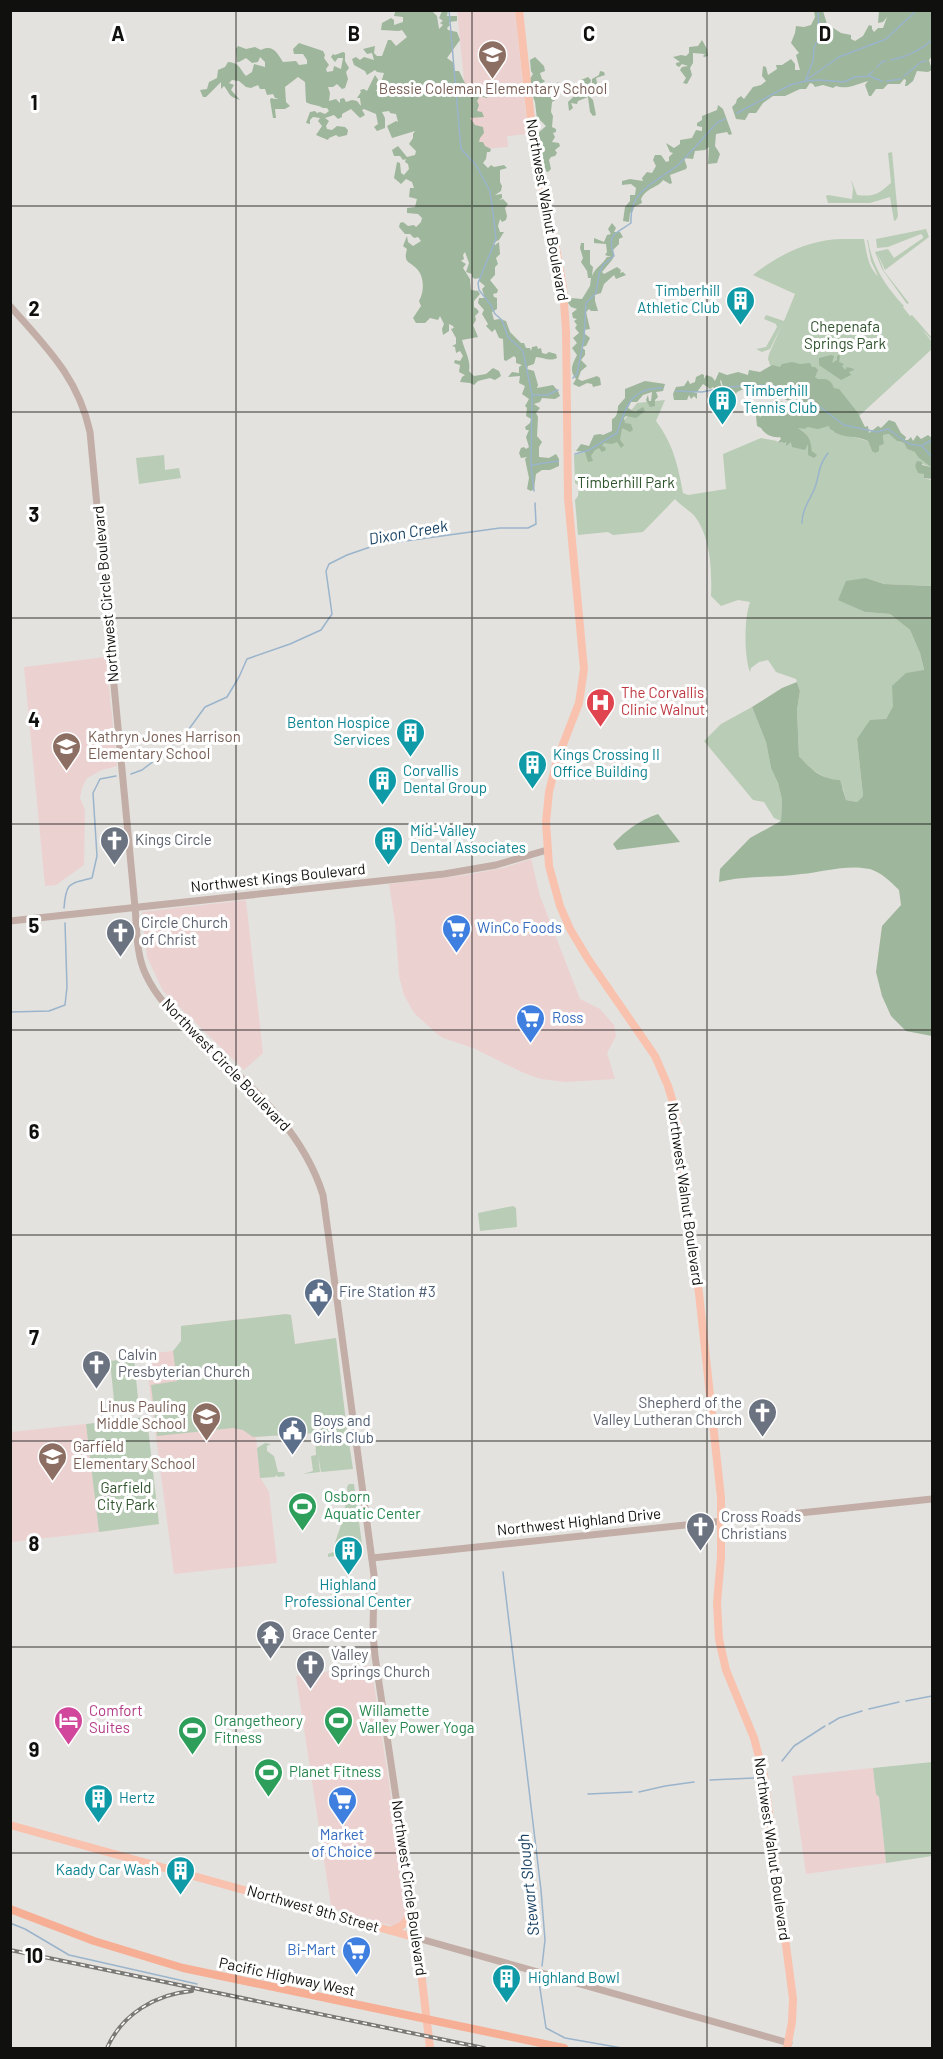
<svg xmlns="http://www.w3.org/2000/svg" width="943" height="2059" font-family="Barlow,sans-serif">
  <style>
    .commercial { fill: #ecd1d1 }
    .green { fill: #b9ccb6 }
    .forest { fill: #9eb69b }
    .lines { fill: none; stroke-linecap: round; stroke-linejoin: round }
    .stream { stroke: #9ab4cc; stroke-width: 1.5 }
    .secondary { stroke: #c2aea6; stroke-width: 7 }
    .primary { stroke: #f8c2af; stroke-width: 8 }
    .trunk { stroke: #f6ae94; stroke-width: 8 }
    .rail-casing { stroke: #7a7976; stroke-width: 4 }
    .rail { stroke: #fff; stroke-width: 1.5; stroke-dasharray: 4.5; stroke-linecap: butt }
    .grid { fill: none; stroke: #10100e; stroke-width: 1.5; stroke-opacity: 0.55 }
    .labels { text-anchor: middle; stroke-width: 6; stroke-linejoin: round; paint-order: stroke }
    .education-label { font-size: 15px; fill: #785e54; stroke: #fff; text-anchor: start }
    .street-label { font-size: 15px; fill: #10100e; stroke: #fff }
    .culture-label { font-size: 15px; fill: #0d838f; stroke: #fff; text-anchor: start }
    .park-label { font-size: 15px; fill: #2f532c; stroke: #fff }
    .health-label { font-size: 15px; fill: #be3a42; stroke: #fff; text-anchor: start }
    .worship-label { font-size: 15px; fill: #5b616d; stroke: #fff; text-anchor: start }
    .shop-label { font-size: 15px; fill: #366cbe; stroke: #fff; text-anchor: start }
    .service-label { font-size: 15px; fill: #4e5e75; stroke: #fff; text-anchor: start }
    .leisure-label { font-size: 15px; fill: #27864d; stroke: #fff; text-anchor: start }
    .hotel-label { font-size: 15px; fill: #b23c85; stroke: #fff; text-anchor: start }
    .water-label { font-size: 16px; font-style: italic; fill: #174062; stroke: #fff }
    .grid-label { font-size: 20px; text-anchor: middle; font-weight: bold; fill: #10100e; stroke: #fff; stroke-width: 6; stroke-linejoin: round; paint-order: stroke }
  </style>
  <rect width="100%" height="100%" fill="#e4e2de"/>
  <g class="commercial">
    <polygon points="457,11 515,11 528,134 507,136 508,147 471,150"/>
    <polygon points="106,657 117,766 102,770 87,778 82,788 80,798 85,810 84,865 56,885 45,886 24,667"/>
    <polygon points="531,859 540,896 580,999 600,1009 614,1025 616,1036 607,1053 615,1079 565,1082 541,1079 524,1073 473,1048 443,1038 436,1033 414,1013 404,995 399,976 395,922 389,884 466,875 503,868"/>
    <polygon points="246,900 263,1053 244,1070 163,991 147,957 142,912"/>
    <polygon points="286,1314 291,1315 295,1344 336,1338 347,1431 256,1437 260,1477 269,1492 277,1563 174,1574 145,1354 173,1351 177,1348 181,1341 181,1326"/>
    <polygon points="86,1424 99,1532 11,1542 11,1432"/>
    <polygon points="371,1665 403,1875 402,1889 406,1917 404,1923 393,1926 334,1909 331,1906 296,1676"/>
    <polygon points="873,1768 876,1794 879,1797 886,1863 806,1874 792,1776"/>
  </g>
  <g class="green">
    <path d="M892 152 898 216 896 220 894 221 890 197 870 203H828L826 196 828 195 852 199 853 188 851 179 857 195C875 197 878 194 891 183L888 153Z"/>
    <polygon points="926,229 929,237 885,270 877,253 884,271 909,303 907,304 882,269 875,252 888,249 894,258 923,238 923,236 921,234 888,247 877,248 876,239"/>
    <path d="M843 239H864C867 254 868 267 878 276L871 261 867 240H868C872 266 886 287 904 306L903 307 910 316 912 315 932 338V340L921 328 932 342V349L859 416 770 365 768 359 769 354 782 325 770 349 762 352 756 349 766 347 777 327 776 324 764 319 766 315 784 321 795 294 753 275C778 255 810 239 843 239Z"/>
    <path d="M665 400 656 421C673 444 678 465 683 493L688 495 726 489 723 454 761 438 777 441V443L782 442 783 444 791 442 808 444 809 445 808 455 814 453C805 442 818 440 797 429L800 427 805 429 808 427 830 426 832 431 868 441 872 451H879V446L884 444 883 435 889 434 899 442 904 443 907 449 916 452 931 467 919 463 915 466 924 474V478L931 480 932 477V586L884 584 866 578 838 599 865 612 890 614 910 630 920 653 924 671 893 706 886 719 857 739 863 796 857 802 846 800 843 788 808 767 799 756 797 710 800 691 796 679 776 672 768 660 759 662 751 668 750 672C744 656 744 619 750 602L738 600 721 606 711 596C712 572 711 539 696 518 691 511 681 506 675 499L643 532 613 535 608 532 578 535 575 500 578 496 579 486 575 483 574 455C609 447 617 429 637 403Z"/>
    <polygon points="164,455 165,470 179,468 181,478 139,484 136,458"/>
    <polygon points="752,707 766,742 771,768 778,783 782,800 781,821 774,818 764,802 753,800 704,741 721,724"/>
    <polygon points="513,1206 516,1208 517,1227 480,1231 478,1213"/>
    <polygon points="286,1314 291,1315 295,1344 336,1338 347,1431 346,1433 348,1436 353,1469 321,1472 318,1454 320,1472 303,1474 313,1471 311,1456 316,1455 315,1433 253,1437 243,1430 233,1428 157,1436 151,1385 177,1381 173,1351 181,1341 181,1326"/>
    <polygon points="134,1358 139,1408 115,1410 110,1361"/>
    <polygon points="145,1417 147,1419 159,1524 99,1532 86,1424"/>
    <polygon points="265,1443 271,1444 267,1446 267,1451 274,1456 278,1472 284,1472 285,1476 292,1475 278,1477 276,1475 275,1477 260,1478 257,1448"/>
    <path d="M349 1484H354L363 1552 328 1557V1554L336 1551C336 1548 335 1546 335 1543 338 1532 349 1508 344 1499L348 1498 347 1487Z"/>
    <polygon points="932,1762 932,1856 886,1863 879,1797 876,1794 873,1768"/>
  </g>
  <g class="forest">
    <path d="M814 11H823L827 24 841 33 851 35V39L855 41 863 36 869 25 872 26V29L874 32 878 28H883L887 17 883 22 878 23 879 11H932V56L929 60 932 70 928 72 917 71 913 81 907 86H905L906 80 904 79 900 84H888L883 89H876L871 96H869L865 85 868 81C857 84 847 90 836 86L833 88 823 85 815 87 813 84 810 83 806 89H800L785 96H773L763 103 756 113H749L745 120 736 119 732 107 736 103 737 99 741 96 744 99 753 87 761 85 766 81 762 76 763 66 766 67 768 75 777 69 776 65H782L791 59 795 64V70H800L796 55 799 53 791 43 795 33 796 26 804 27 811 25 815 17Z"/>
    <path d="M395 12 432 11 437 16 439 29 443 25 440 23 443 21 439 18 442 11H448L447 16H457V21L449 22 450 25 447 28 448 30 457 32 460 40 447 58 454 63V71H459L467 87 477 89 485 87 489 94 487 98 480 96 477 101 479 105 477 111 482 112 484 117 470 118 475 125 483 127 484 133 480 138 479 142H483L485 146 491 149 490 152H487L486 159 483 163 488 168 491 165 494 167 504 165 507 168 500 170V182L502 186 501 191 495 195 502 194V198L499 200 503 199 508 204 505 208 507 216 506 220 502 222 500 219 498 226 500 232H504L499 240 493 243 495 245 499 242 500 254 496 258 498 264 495 267V275L490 280 498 290 497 293 493 294 494 297 497 298V309L492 312 494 320 499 319 506 321 510 332 521 343H524L526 348H530L531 351 532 347 537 346 538 349 541 348 542 353 546 354 549 352 556 354 557 358C549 362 543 357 536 357L534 364 528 366 527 369 534 371 538 385 537 388 553 385 558 391 560 396 555 399 542 398 540 402 534 404 540 408 536 413 538 417 537 436 542 442 539 447V457L549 458 556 454 559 459V466L550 470H542L536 474 534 489 531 491 527 489 529 478 525 459 527 457 521 458 519 453 521 448 524 447 526 449 529 447 526 437 529 430H526L525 427 530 423 531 419 526 416 527 408 525 406 529 399 522 394 525 386 519 383 520 376 508 377 512 372 519 373V367L522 365 516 363V358L514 356 506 361 504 360 503 339 499 338 495 329 492 332 486 326 488 324 482 314 484 310 478 303 479 298H485L482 289 485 286 479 281V278L475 279 472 277V274L466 272 469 263 465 252 463 255 464 259 461 261 466 264 463 268 470 279 471 290 478 291 480 294 474 301V307L477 309 479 312 475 316 476 320 473 325 478 337 462 340C465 352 471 360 469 371L474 376 486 374 493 368 499 371 501 376 495 380 490 378 478 381 474 385 470 383 460 382 462 377 465 375 459 372 460 365 454 363 455 360 460 361 463 356 460 351 456 353 455 347 452 346 456 344V338L451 329 454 328 453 326 449 324V331L443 335 442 329 444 324 440 316 438 320 430 318 425 323H416L413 318 421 306 419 301C425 291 424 275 416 268 409 261 403 263 407 249L403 246 407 236 408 242 413 246 421 241 418 237 414 238 410 234H405L399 227 400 223 403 222 408 226 414 225 416 227 421 222 422 218 418 214 407 213V208L415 207 417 199 409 197 410 188H414L412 182 406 179 401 184 394 178 397 162 400 163 401 173 404 175 409 169 408 164 405 162 406 159 403 160 400 156H394L392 150 398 146 407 157 415 155 416 151 409 144 413 138V134L415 131 392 138 387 126 396 121 398 122 396 114 390 113 389 111 382 112 385 118V128L377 131 374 127 378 124 376 114 364 109 362 110 365 115 360 118 351 109 342 114V117L338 119 334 115 325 118 329 121 326 126 327 129 332 130 337 126 345 127 348 130 347 135 339 137 336 135 329 138 328 140 316 135 322 126 318 121 320 118 313 117 310 120V124L306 123 310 112 315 111 317 113 320 112 325 114 329 111 327 108H323C317 104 312 106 306 102L305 82 298 77 285 87 286 102 290 106 285 109H275L276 118H273L270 100 271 98 275 99 279 98H275L273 94 267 95 265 89H260L258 85 251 88 246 87 239 81 232 80 229 83 234 85 231 90 240 100C228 96 231 95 224 86L221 89V82L206 97H203L200 90 207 89 209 82 217 78 218 70 225 67 228 62C240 63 239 68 246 76L252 72 254 64 265 67V62L260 57 258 62 252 63 246 58 239 62H237L236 49 238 46 246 49 255 47 261 50C273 44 277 53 283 62L296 61 299 65 307 64V60L303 54H294L293 49 299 43 323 51 325 55 324 58 329 65 326 69 327 72 333 71 334 66 341 69 343 58H338L335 62 331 57 333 54 335 55 343 52 345 53V61L349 68 346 72 348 79 345 88 342 89 337 84 333 87H328L330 93 329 101 336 99 340 103V99L344 98 346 102 352 100 357 101 361 106 360 98H357L361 92 360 90 364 89 367 91 375 75 379 81 376 84 378 87 376 91 381 93 382 98 387 92 386 89 380 86 384 73 377 72 375 70 367 75 365 71 354 65 352 59 356 57 360 60 364 57 374 60 372 53 367 54 363 49 375 46 374 53 377 56H382L388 40H391L396 46 407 37 402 30 399 31 381 30 382 23 391 18 394 20V25L403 22V17L394 16Z"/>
    <polygon points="702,40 707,49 708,56 704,57 703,56 705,54 693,53 693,63 690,68 692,75 687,84 683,83 686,78 680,70 682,67 688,66 682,64 679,67 676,65 676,63 680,62 673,57 681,55 686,56 689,53 689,47 698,46"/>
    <polygon points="535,57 544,66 545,71 540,73 542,79 545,81 541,84 541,87 545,84 554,88 558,82 562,87 559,91 550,92 547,90 546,92 553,95 557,99 552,102 551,112 553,116 552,127 556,129 556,132 553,133 555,137 552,142 559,143 560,146 555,150 557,153 555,156 551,157 549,160 551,169 548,172 542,170 540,165 541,152 544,150 540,145 537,134 546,126 541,121 537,119 535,102 533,97 536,92 533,88 535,84 531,83 530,79 533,74 531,71 530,60"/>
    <polygon points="600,71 604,72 605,75 596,78 598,89 603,94 601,95 590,93 588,95 593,100 596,115 593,116 590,112 588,97 578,101 577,104 571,103 573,108 569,111 568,102 583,87 579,84 581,80 588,77 591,80 590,84 592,84 592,79 599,75"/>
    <path d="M718 105 723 109 732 134 729 135 727 132 716 134 715 146 720 154 717 163 708 164 709 147 705 150 695 151 693 159 684 158 687 167 686 169 670 175 672 183 670 184 663 180C658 188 647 187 641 199L642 203 634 207 633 211 630 213 629 222 623 221 625 207 630 201V195H635L636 188 631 184 622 185V181L630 179 643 181 642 178 647 172 652 173 656 166 653 160 655 155H661L666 162 669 161V157L673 153 670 152 666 143 674 148 680 144V140L692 138 696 130 702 131V127L697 126V123L702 120V116L717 110Z"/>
    <path d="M612 223 616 228 614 232H620L623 237 619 239V244L613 250 614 256 612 260 602 272 604 274 617 267 621 270 620 273 623 272 626 275 616 279 614 275 604 284 601 293 595 295V301L598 311H591L589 309 586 312 590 329 584 330V333L590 338 586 346 581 347 585 350V355L581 360 587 366 581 371 578 379 582 381 597 376 600 378 601 385 593 387 592 384 587 383 579 387 573 384 576 379C569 370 572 365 577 355L572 348 577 343 573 338 579 333 575 328 577 325 574 321 577 319 573 318 572 313 577 309 571 307 568 303 570 298 582 299 590 286 591 278H588L587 271 581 262 583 258 580 248 581 243H584V250H590V264L593 267 592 276C595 268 602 265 607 257H611L605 255 607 252 606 244 594 243V238L604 242 607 235 611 234 608 229Z"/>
    <polygon points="831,355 834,356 832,363 837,360 837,356 840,355 839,362 844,364 842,366 845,370 847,367 854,369 854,370 849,372 851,375 841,380 819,365 819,358"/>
    <path d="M792 362 800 364 810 363 812 367H815L818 370 815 377 818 379C826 379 830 378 834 388L839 389 858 413 865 427 868 426 869 433 878 426 881 428 889 420 895 422 901 433 906 437 905 440H908L911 437 913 441 917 435 921 439 928 435 932 438V479L924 478V474L918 473 915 466 917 461 922 462V465L931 467 918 457 915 452 907 449 904 443 897 441 889 434 883 435 884 444 879 446V451L875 453 872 451 868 441C853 434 844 440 830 429L829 426 818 429 808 427 805 429 798 428C808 436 810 435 812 451L817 455 814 458 808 455V444L805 450 792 447 791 442 786 446V442L784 444 782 442 777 443 781 439 780 437C773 438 765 435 761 428L757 426 756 416 758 413 760 417 763 414 769 416 765 408C774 397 785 400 793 410L789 414 792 415 795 410 802 405 801 403 786 400 783 396H775L768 389 765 396 761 395 754 387 746 388 737 392 735 396H731L730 393 732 390H728L727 387H723L721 380 720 381 723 391 715 390 713 387 710 389 703 384 697 392H693L697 393V399L694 396 691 399 689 395 687 400H674L673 394 676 387 684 386 688 380 690 384 695 382 696 377 702 374 704 375V379L706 375 712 377 715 381 719 372 727 375 738 372 748 375 749 370 760 372 772 365 780 367 782 364Z"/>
    <path d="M645 381 665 384 663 391 656 392 658 397 655 400V406L650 407 646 400 648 395 649 401H651L652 392 643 395 637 402H631L628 408 635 412 643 407 645 411 636 418 626 416 624 418 625 423 631 424 633 430 630 432 622 428 620 440 624 445 621 448 617 442 612 444 604 443 602 446 605 447 606 450 602 452 599 448 595 450 591 456 593 461 588 462 585 452 576 451 581 444 589 446 594 435 600 434 603 435 612 431V419C617 418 618 410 618 406L625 398V389Z"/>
    <path d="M866 578 884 584 932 586V1036L906 1031 891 1016 882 996 876 972 882 926 901 905 899 890C890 881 882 873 870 869 847 864 823 872 801 874 774 878 746 875 719 882L720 869 750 838 781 821 782 800 778 783 771 768 766 742 752 707 782 688 797 682 800 691 797 710 799 756C810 769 822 780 840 780L846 800 857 802 863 796 857 739 870 720 886 719 893 706 892 686 906 673 924 670 920 653 910 630 890 614 865 612 838 600 846 581Z"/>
    <path d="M658 814 680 842 617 850 613 844C626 830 640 820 658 814Z"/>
  </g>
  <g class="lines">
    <g class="stream">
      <polyline points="449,10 461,149 476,165 490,191 494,221 496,239 478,283 479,290 491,305 495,314 502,320 508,337 523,351 532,395 531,465 534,491"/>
      <path d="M891 60C907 57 920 51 932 40"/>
      <polyline points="877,67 882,62 886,61"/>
      <polyline points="869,76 882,81"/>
      <polyline points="904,76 921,62 926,61"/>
      <polyline points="806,79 813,61 814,47 819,38 818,10"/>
      <polyline points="806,80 839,57 886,39 917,10"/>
      <polyline points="887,81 901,79"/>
      <polyline points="737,113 790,85 806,81 819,80 844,82 855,77 868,76 873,71"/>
      <path d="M573 378 577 374 584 339 586 303 596 293 599 274 603 265 614 256C607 233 614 235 631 223 629 188 657 183 679 164 693 151 705 135 718 122L725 119"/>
      <polyline points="676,391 702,392 726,387 771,385 804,395 844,425 877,432 888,429 909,444 922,446 932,457"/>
      <polyline points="533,395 547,395 558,390"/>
      <polyline points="923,445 932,440"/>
      <path d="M575 454 589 450 617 433C626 407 630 388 662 388"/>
      <polyline points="532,465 558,461"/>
      <path d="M802 523C802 510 809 501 814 490 820 476 817 467 828 453"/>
      <polyline points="131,774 142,770 163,754 189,729 205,707 227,697 239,677 247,659 290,644 321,630 332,614 326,571 329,564 347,555 376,545 500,528 528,528 536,524 535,503"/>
      <path d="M64 908C66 882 69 884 92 878L97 856 93 793 100 779 116 776"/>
      <polyline points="10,1012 49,1011 65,1005 67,987 65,923"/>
      <polyline points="503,1572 541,1890 545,1940 542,1966"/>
      <polyline points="906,1701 932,1696"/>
      <polyline points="869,1709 899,1702"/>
      <polyline points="829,1724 839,1718 862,1711"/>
      <polyline points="782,1761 794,1746 825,1726"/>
      <polyline points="710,1780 754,1778"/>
      <polyline points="639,1792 665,1786 694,1782"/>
      <polyline points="588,1794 632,1792"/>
      <polyline points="10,1923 25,1929 69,1955 197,1984"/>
      <polyline points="539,1982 546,2028 565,2038 622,2048"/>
    </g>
    <g class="secondary">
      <path d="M10 306C46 347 78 377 90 432L135 907C137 929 136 955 146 975 158 1001 179 1019 199 1038 249 1085 302 1128 323 1195L374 1575 373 1634 375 1656 417 1938 789 2043"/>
      <polyline points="10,921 444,874 496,865 547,850"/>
      <polyline points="372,1558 932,1499"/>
    </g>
    <g class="primary">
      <polyline points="519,10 536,166 555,243 563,288 566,331 568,498 584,669 579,703 557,760 549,792 546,822 549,866 560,906 570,929 588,959 655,1056 668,1086 675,1109 690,1238 699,1293 721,1498 721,1557 717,1603 719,1639 726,1670 754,1738 764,1776 793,1999 792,2022 787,2048"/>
      <polyline points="10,1825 417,1938 430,2048"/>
      <path d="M392 1930C411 1925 411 1910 411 1893"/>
    </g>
    <polyline class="trunk" points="10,1909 94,1941 183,1968 564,2048"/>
    <defs>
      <g id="rail">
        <polyline points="10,1950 484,2048"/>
        <path d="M107 2048C122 2014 156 1994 192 1991"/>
      </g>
    </defs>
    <use href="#rail" class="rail-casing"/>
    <use href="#rail" class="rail"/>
  </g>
  <path class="grid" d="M236 10V2048M472 10V2048M707 10V2048M10 206H932M10 412H932M10 618H932M10 824H932M10 1030H932M10 1235H932M10 1441H932M10 1647H932M10 1853H932"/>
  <defs>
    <symbol id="school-pin" viewBox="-11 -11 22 30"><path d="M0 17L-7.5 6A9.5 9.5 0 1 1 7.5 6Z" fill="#8d6e63" stroke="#fff"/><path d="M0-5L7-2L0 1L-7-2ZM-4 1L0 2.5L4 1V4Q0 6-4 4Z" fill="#fff"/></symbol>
    <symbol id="building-pin" viewBox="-11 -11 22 30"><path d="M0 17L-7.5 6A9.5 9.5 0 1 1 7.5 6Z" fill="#0f9aa8" stroke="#fff"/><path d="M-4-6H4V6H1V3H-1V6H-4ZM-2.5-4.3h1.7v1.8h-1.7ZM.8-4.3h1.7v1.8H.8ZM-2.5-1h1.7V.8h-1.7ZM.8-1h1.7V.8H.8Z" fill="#fff"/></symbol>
    <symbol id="hospital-pin" viewBox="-11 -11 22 30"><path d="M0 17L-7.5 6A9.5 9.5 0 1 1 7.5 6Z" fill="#e0444e" stroke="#fff"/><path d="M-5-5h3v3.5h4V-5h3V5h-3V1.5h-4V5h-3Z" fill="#fff"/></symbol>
    <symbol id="church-pin" viewBox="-11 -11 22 30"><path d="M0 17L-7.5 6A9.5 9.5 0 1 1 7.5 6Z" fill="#6b7280" stroke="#fff"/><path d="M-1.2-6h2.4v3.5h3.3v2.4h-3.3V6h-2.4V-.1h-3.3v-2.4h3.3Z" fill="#fff"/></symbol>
    <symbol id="supermarket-pin" viewBox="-11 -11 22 30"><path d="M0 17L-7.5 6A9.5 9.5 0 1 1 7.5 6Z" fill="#3f7fe0" stroke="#fff"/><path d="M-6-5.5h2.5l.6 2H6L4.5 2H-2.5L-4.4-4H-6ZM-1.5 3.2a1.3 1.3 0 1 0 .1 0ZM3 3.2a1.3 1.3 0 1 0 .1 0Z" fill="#fff"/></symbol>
    <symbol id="civic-pin" viewBox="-11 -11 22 30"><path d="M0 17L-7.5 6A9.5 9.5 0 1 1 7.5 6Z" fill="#5c6f8a" stroke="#fff"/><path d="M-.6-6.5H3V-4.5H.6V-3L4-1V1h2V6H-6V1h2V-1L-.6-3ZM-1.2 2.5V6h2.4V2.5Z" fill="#fff"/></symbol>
    <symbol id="stadium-pin" viewBox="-11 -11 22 30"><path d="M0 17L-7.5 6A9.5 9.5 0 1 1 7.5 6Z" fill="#2e9e5b" stroke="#fff"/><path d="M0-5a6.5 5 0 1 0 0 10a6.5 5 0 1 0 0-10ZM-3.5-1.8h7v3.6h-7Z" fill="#fff"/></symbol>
    <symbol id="temple-pin" viewBox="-11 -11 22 30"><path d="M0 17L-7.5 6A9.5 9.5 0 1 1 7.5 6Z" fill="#6b7280" stroke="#fff"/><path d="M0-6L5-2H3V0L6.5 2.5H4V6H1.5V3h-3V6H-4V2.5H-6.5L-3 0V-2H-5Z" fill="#fff"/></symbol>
    <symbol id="hotel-pin" viewBox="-11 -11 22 30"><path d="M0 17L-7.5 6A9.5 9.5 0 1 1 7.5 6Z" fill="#d1479c" stroke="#fff"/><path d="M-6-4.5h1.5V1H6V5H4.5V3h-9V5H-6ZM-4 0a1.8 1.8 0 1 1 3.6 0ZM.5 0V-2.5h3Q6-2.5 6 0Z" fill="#fff"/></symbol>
  </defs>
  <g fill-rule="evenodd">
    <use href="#school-pin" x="476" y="38" width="33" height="45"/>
    <use href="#building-pin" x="724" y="284" width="33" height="45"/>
    <use href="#building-pin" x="706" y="384" width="33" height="45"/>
    <use href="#hospital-pin" x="584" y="686" width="33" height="45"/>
    <use href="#building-pin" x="394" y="716" width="33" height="45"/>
    <use href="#school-pin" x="50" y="730" width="33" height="45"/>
    <use href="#building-pin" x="516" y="748" width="33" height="45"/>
    <use href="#building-pin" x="366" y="764" width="33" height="45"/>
    <use href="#church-pin" x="98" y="824" width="33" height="45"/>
    <use href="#building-pin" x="372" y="824" width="33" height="45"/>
    <use href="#supermarket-pin" x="440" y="912" width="33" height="45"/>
    <use href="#church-pin" x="104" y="916" width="33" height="45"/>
    <use href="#supermarket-pin" x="514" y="1002" width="33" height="45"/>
    <use href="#civic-pin" x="302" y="1276" width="33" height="45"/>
    <use href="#church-pin" x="80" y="1348" width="33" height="45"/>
    <use href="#church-pin" x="746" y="1396" width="33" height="45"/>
    <use href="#school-pin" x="190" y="1400" width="33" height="45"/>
    <use href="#civic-pin" x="276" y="1414" width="33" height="45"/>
    <use href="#school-pin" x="36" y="1440" width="33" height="45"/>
    <use href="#stadium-pin" x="286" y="1490" width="33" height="45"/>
    <use href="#church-pin" x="684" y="1510" width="33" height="45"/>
    <use href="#building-pin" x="332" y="1534" width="33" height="45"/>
    <use href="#temple-pin" x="254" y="1618" width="33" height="45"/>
    <use href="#church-pin" x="294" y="1648" width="33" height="45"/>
    <use href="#hotel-pin" x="52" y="1704" width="33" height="45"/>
    <use href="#stadium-pin" x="322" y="1704" width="33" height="45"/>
    <use href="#stadium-pin" x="176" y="1714" width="33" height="45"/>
    <use href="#stadium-pin" x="252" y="1756" width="33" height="45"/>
    <use href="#building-pin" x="82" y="1782" width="33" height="45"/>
    <use href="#supermarket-pin" x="326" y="1784" width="33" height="45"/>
    <use href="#building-pin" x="164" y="1854" width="33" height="45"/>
    <use href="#supermarket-pin" x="340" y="1934" width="33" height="45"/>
    <use href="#building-pin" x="490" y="1962" width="33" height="45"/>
  </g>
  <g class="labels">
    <g class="education-label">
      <text x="493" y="94" text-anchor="middle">Bessie Coleman Elementary School</text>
      <text x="88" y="742">Kathryn Jones Harrison<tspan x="88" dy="17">Elementary School</tspan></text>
      <text x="186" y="1412" text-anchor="end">Linus Pauling<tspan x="186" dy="17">Middle School</tspan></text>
      <text x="73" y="1452">Garfield<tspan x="73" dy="17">Elementary School</tspan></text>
    </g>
    <g class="street-label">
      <text transform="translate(547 210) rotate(80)" y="5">Northwest Walnut Boulevard</text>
      <text transform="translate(106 594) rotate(-95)" y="5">Northwest Circle Boulevard</text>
      <text transform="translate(278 878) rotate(-6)" y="5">Northwest Kings Boulevard</text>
      <text transform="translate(226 1065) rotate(46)" y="5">Northwest Circle Boulevard</text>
      <text transform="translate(685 1194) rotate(82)" y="5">Northwest Walnut Boulevard</text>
      <text transform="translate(579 1522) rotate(-6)" y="5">Northwest Highland Drive</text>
      <text transform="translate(772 1849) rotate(82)" y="5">Northwest Walnut Boulevard</text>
      <text transform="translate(409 1888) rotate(82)" y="5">Northwest Circle Boulevard</text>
      <text transform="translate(313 1909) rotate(16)" y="5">Northwest 9th Street</text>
      <text transform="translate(287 1977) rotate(12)" y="5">Pacific Highway West</text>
    </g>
    <g class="culture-label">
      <text x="720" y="296" text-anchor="end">Timberhill<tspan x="720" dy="17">Athletic Club</tspan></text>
      <text x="743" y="396">Timberhill<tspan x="743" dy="17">Tennis Club</tspan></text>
      <text x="390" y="728" text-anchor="end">Benton Hospice<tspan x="390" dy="17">Services</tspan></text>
      <text x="553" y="760">Kings Crossing II<tspan x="553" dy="17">Office Building</tspan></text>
      <text x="403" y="776">Corvallis<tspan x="403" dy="17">Dental Group</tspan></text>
      <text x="410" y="836">Mid-Valley<tspan x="410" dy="17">Dental Associates</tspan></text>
      <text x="348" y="1590" text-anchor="middle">Highland<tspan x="348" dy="17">Professional Center</tspan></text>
      <text x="119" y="1803">Hertz</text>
      <text x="159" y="1875" text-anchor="end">Kaady Car Wash</text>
      <text x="528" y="1983">Highland Bowl</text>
    </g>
    <g class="park-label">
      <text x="845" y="332">Chepenafa<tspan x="845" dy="17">Springs Park</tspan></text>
      <text x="626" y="488">Timberhill Park</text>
      <text x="126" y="1493">Garfield<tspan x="126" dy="17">City Park</tspan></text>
    </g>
    <g class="health-label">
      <text x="621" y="698">The Corvallis<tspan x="621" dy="17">Clinic Walnut</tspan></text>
    </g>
    <g class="worship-label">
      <text x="135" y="845">Kings Circle</text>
      <text x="141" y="928">Circle Church<tspan x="141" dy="17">of Christ</tspan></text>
      <text x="118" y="1360">Calvin<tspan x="118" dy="17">Presbyterian Church</tspan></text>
      <text x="742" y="1408" text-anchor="end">Shepherd of the<tspan x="742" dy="17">Valley Lutheran Church</tspan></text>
      <text x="721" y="1522">Cross Roads<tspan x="721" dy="17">Christians</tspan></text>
      <text x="292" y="1639">Grace Center</text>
      <text x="331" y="1660">Valley<tspan x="331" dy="17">Springs Church</tspan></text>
    </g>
    <g class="shop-label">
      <text x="477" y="933">WinCo Foods</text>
      <text x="552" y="1023">Ross</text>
      <text x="342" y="1840" text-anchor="middle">Market<tspan x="342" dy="17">of Choice</tspan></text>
      <text x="336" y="1955" text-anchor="end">Bi-Mart</text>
    </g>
    <g class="service-label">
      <text x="339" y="1297">Fire Station #3</text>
      <text x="313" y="1426">Boys and<tspan x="313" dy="17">Girls Club</tspan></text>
    </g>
    <g class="leisure-label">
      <text x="324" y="1502">Osborn<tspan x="324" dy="17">Aquatic Center</tspan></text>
      <text x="359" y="1716">Willamette<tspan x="359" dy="17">Valley Power Yoga</tspan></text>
      <text x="214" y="1726">Orangetheory<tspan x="214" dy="17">Fitness</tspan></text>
      <text x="289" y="1777">Planet Fitness</text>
    </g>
    <g class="hotel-label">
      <text x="89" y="1716">Comfort<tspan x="89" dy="17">Suites</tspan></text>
    </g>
    <g class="water-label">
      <text transform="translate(408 532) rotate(-10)" y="6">Dixon Creek</text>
      <text transform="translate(528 1885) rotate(-96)" y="6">Stewart Slough</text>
    </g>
  </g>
  <g class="grid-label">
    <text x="118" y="41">A</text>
    <text x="354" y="41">B</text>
    <text x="589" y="41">C</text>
    <text x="825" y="41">D</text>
    <text x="34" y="110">1</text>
    <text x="34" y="316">2</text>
    <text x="34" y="522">3</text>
    <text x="34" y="727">4</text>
    <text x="34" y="933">5</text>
    <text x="34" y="1139">6</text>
    <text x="34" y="1345">7</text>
    <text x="34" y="1551">8</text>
    <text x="34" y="1757">9</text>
    <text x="34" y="1963">10</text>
  </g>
  <rect width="943" height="2059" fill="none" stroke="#10100e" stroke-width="24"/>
</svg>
